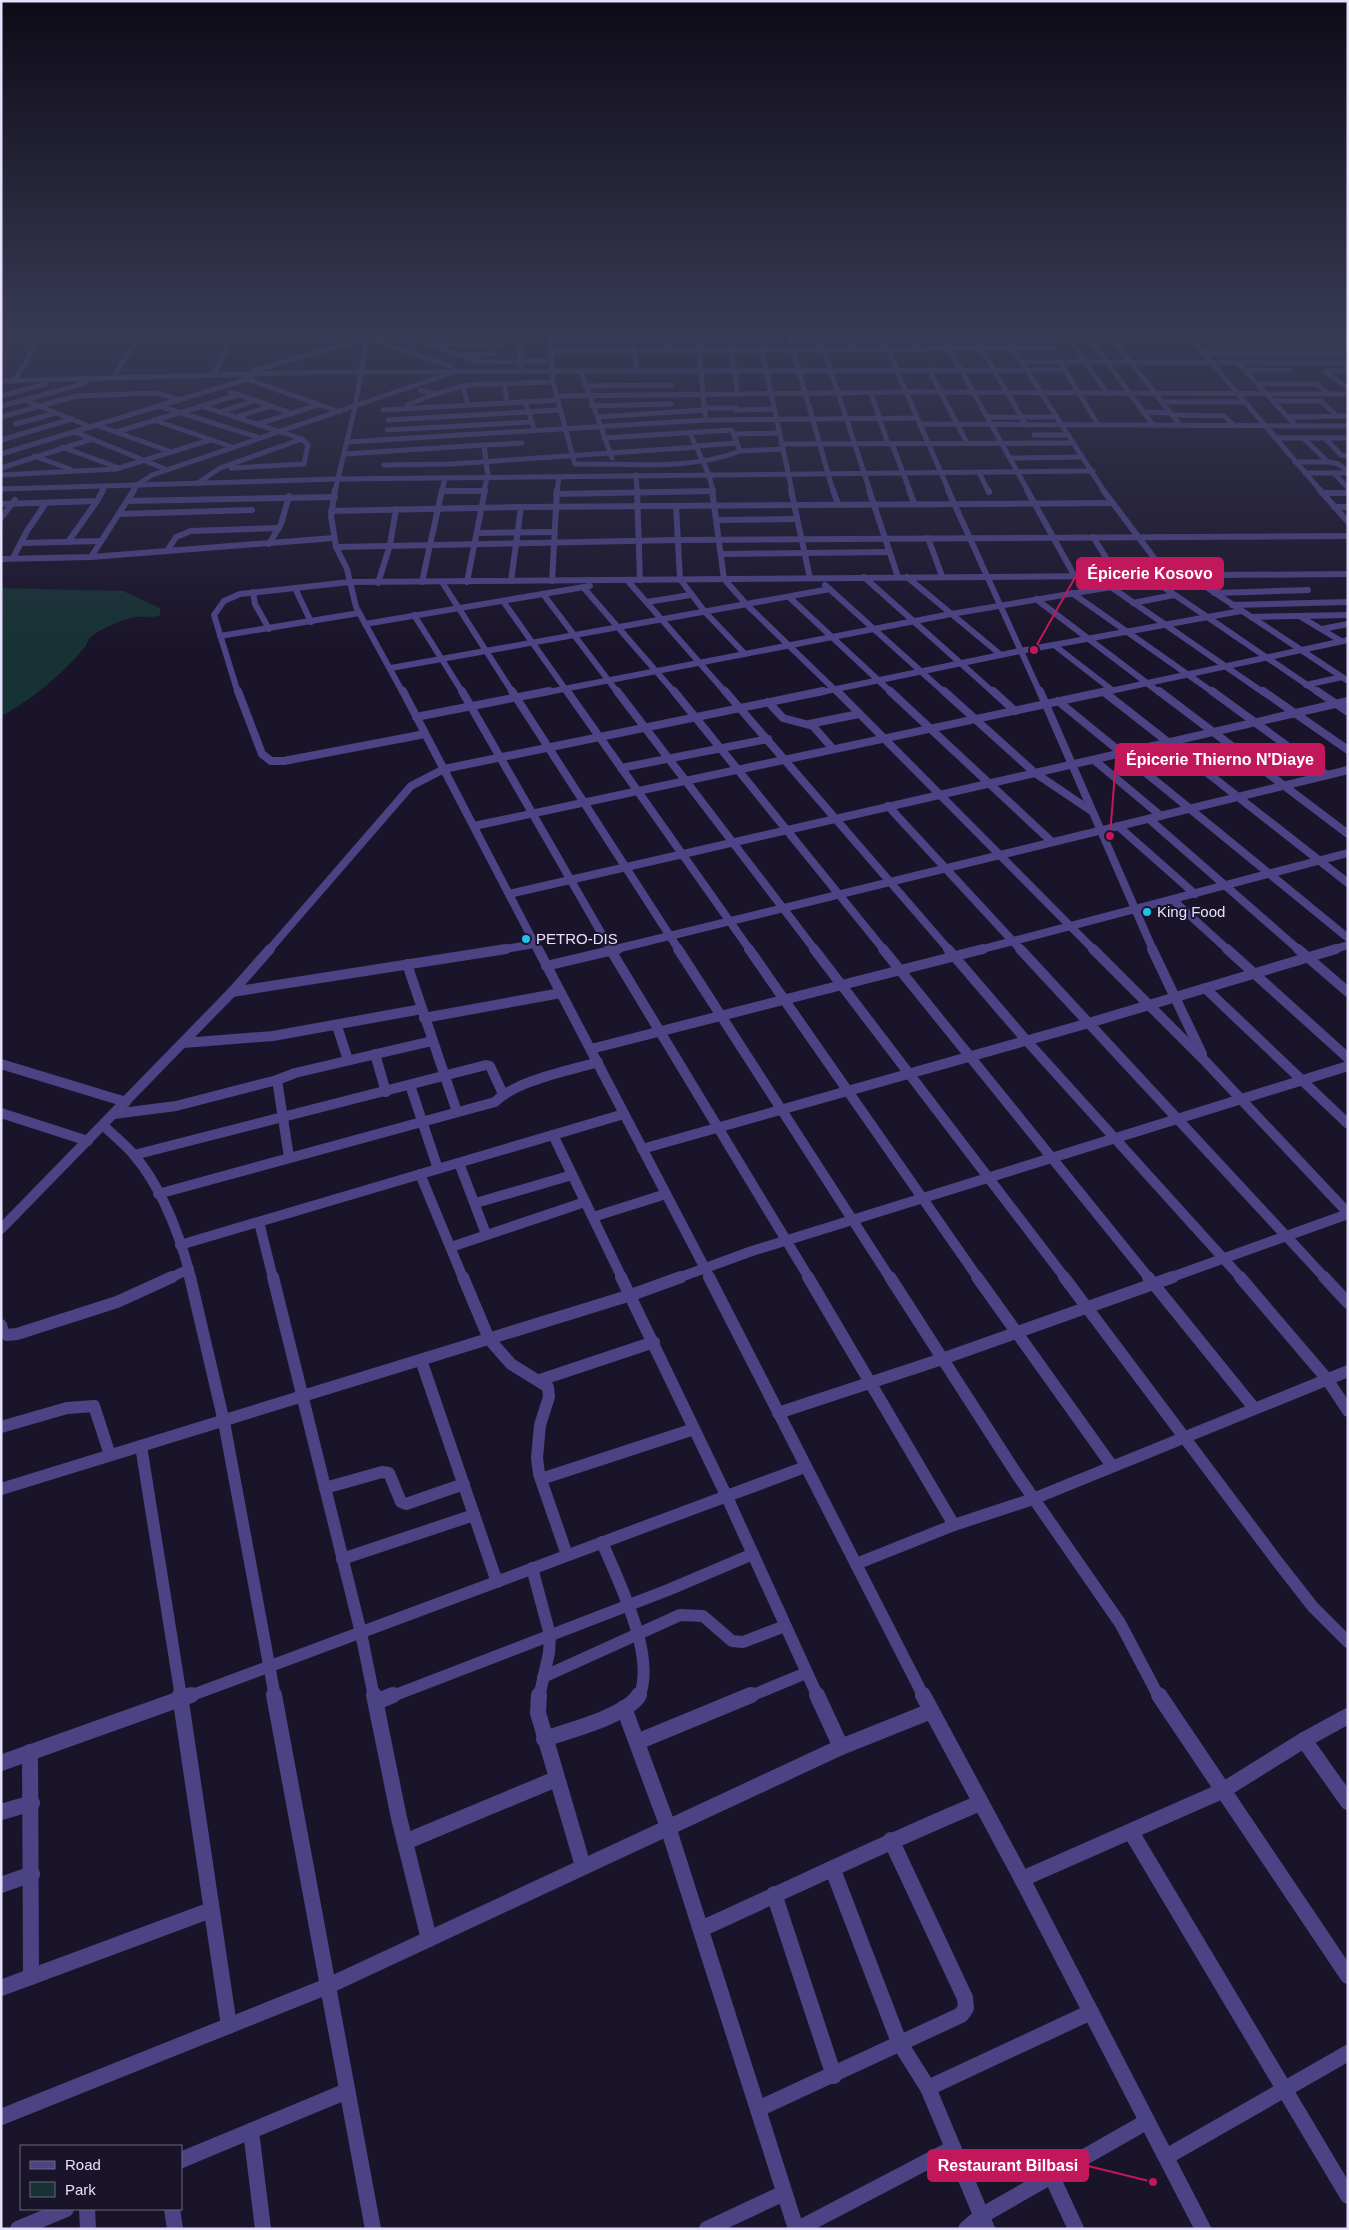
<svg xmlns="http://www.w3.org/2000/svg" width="1349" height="2230" font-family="Arial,sans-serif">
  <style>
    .green { fill: #173234 }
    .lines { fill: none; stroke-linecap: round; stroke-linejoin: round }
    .minor-far5 { stroke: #4c4385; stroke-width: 5 }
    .minor-far4 { stroke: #4c4385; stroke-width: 6 }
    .minor-far3 { stroke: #4c4385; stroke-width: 8 }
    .minor-far2 { stroke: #4c4385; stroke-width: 10 }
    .minor-far1 { stroke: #4c4385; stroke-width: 12 }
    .minor { stroke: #4c4385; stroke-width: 16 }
    .poi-dot { fill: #1dc3eb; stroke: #1a142a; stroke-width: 2 }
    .labels { text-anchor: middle; stroke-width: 4; stroke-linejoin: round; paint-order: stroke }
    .poi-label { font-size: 15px; fill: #e6e0fc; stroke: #1a142a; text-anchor: start }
    .leader { fill: none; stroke: #c2185b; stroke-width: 2 }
    .callout-dot { fill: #c2185b; stroke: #1a142a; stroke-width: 2 }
    .callout { fill: #c2185b; stroke: #c2185b; stroke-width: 2 }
    .callout-label { font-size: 16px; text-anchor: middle; font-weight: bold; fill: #fff }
  </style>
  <rect width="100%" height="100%" fill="#1a142a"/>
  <path class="green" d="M1 588 123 591 160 608V615C152 619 147 616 138 617 126 618 98 629 90 638 87 641 87 646 84 648 64 673 29 702 1 716Z"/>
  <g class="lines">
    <g class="minor-far5">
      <polyline points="550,332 553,382 574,461"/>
      <polyline points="631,332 637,371"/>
      <polyline points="666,332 667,350"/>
      <polyline points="695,332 699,349 705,415"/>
      <polyline points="726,332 735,371 737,394"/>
      <polyline points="758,332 792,491"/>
      <polyline points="788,332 833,491"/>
      <polyline points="818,332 870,491"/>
      <polyline points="847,332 855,349"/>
      <polyline points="878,332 884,341 949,491"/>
      <polyline points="911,332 919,349"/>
      <polyline points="940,332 1028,491"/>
      <polyline points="972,332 1026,425"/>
      <polyline points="1002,332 1104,491"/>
      <polyline points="1185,332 1321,491"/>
      <polyline points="1086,333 1153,425"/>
      <polyline points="1274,333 1298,332"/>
      <polyline points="1188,336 1277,336"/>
      <polyline points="137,337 208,335 211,332"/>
      <polyline points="1045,337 1189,337"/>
      <polyline points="1068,337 1107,393"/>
      <polyline points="1111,337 1180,425"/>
      <polyline points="1348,337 1336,337 1348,345"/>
      <polyline points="416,338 478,362 551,361"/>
      <polyline points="944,339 977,340"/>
      <polyline points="1281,340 1341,341"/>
      <polyline points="438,344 521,342 521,367"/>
      <polyline points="550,352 1053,348"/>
      <polyline points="1202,353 1348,353"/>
      <polyline points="465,355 494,354"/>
      <polyline points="1022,362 1348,363"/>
      <polyline points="1238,363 1296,426"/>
      <polyline points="1062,365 1098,425"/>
      <polyline points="255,370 367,338 594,332"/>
      <polyline points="929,370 967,443"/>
      <polyline points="1245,370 1289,370"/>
      <polyline points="581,371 612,458"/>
      <polyline points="1348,371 1325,371 1348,388"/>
      <polyline points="214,374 234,332"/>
      <polyline points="241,374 247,379 340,412"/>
      <polyline points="113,378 140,333"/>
      <polyline points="1,381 324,372 1065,370"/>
      <polyline points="14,381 44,332"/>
      <polyline points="504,383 507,403"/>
      <polyline points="1258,384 1317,384 1329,394"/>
      <polyline points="463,386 468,405"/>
      <polyline points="585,386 671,385"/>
      <polyline points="231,392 291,413"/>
      <polyline points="871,393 888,444"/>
      <polyline points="435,394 467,385 553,382"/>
      <polyline points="1,396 45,384"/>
      <polyline points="557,396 906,392 1348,394"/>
      <polyline points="24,400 86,383"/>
      <polyline points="1273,401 1321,401 1337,416"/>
      <polyline points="525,402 558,400"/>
      <polyline points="1162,402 1243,402"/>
      <polyline points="407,405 435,394 420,390"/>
      <polyline points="1,406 24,400 91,427"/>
      <polyline points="159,406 257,437"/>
      <polyline points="592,406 671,404"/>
      <polyline points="705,408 736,408"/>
      <polyline points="383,410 525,402 532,422"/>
      <polyline points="736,410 773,409"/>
      <polyline points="220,412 254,401"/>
      <polyline points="1144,412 1171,413"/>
      <polyline points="1173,415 1224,416 1235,426"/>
      <polyline points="1,417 76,396 156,393 180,400"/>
      <polyline points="237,417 271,406"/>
      <polyline points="597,417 705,410"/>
      <polyline points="988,417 1057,417"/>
      <polyline points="1289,417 1348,416"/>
      <polyline points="154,420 232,447"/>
      <polyline points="388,420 561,410"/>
      <polyline points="16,424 56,413"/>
      <polyline points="258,424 318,405"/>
      <polyline points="919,424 1348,426"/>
      <polyline points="96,425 172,452"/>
      <polyline points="387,430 532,422 533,426"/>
      <polyline points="75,432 165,469"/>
      <polyline points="116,432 202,406"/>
      <polyline points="690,433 709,475 713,491"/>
      <polyline points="734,434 779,433"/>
      <polyline points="1034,435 1069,435"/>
      <polyline points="604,438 732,430 740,451 782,449"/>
      <polyline points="1275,438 1348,438"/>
      <polyline points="1325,438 1341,455 1348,456"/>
      <polyline points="1,440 72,419"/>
      <polyline points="347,442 706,420 917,418"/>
      <polyline points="781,444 1074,443"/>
      <polyline points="892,444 910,491"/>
      <polyline points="484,445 522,443"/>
      <polyline points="697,446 737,443"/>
      <polyline points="62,447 119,468"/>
      <polyline points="1,454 251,378"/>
      <polyline points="345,454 484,445 488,477"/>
      <polyline points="34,456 70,469"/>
      <polyline points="1010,458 1083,457"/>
      <polyline points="1295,462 1328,462 1303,438"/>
      <polyline points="1328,462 1338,464 1348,471"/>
      <path d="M575 464C629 463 689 471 740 451"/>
      <polyline points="384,465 451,464 698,447"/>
      <polyline points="1,468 92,439"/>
      <polyline points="231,468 304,464 308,445 302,439"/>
      <polyline points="979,472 988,491"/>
      <polyline points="1305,473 1348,473"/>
      <polyline points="1334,473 1348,488"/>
      <polyline points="1,475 116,469 210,440"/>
      <polyline points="636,475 637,491"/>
      <polyline points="198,483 220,468 302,439 202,406 237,395"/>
      <polyline points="1,489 337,479 1093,471"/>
      <polyline points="102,491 105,486"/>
      <polyline points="133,491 137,485 152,475 454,372 451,366 367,338"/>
      <polyline points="335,491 355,407 368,332"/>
      <polyline points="442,491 445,478"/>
      <polyline points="484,491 487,477"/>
      <polyline points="557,491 559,477"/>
    </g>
    <g class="minor-far4">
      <polyline points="335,490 331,516 336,547 347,569 356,607 403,693"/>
      <polyline points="637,490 640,580"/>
      <polyline points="712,490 724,579 747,605 838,693"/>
      <polyline points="791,490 810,578"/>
      <polyline points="833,490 838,504"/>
      <polyline points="869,490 898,577"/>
      <polyline points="909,490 914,503"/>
      <polyline points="948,490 1040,693"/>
      <polyline points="988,490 989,492"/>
      <polyline points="1027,490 1074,575"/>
      <polyline points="1320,490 1348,522"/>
      <polyline points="443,491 485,491"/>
      <polyline points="1322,493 1348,493"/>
      <polyline points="556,494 713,491"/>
      <polyline points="127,501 335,497"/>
      <polyline points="1,504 97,501 103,490"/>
      <polyline points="676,506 680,579 705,612 745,654"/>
      <polyline points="1334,507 1348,507"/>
      <polyline points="331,511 521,507 1112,503"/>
      <polyline points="119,514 252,510"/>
      <polyline points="1,518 15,500"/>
      <polyline points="718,520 797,519"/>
      <polyline points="477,533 554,532"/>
      <polyline points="1093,537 1117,575"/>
      <polyline points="928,538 942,576"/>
      <polyline points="68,542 97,501"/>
      <polyline points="21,543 101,541"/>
      <polyline points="269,544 281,524 289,496"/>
      <polyline points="336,547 676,540 1348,536"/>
      <polyline points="167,551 176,537 191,531 279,528"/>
      <polyline points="722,554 889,552"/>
      <polyline points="91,557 134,490"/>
      <polyline points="13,558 27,531 46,503"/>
      <polyline points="1,559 91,557 334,538"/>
      <polyline points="1188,575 1348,681"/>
      <polyline points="864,577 994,693"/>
      <polyline points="907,577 1001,655"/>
      <polyline points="627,580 726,693"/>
      <polyline points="1153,580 1319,693"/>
      <polyline points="511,581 521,507"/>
      <polyline points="552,581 557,490"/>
      <polyline points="422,582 442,490"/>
      <polyline points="442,582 513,693"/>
      <polyline points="467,582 485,490"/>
      <polyline points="378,583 390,545 396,509"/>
      <polyline points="825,585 945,693"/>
      <polyline points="1108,585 1264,693"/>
      <polyline points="583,587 675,693"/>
      <polyline points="295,588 311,622"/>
      <polyline points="253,592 255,604 269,629"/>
      <polyline points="1072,593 1214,693"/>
      <polyline points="1214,593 1308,590"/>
      <polyline points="543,594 618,693"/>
      <polyline points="789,597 892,693"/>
      <polyline points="1036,599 1160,693"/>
      <polyline points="503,601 568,693"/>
      <polyline points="647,602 690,595"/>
      <polyline points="1133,603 1174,595"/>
      <polyline points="1232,605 1348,602"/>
      <polyline points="414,615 463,693"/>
      <polyline points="1251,617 1348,615"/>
      <polyline points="1301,617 1341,641"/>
      <polyline points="365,624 590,586"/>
      <polyline points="1322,629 1348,624"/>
      <polyline points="220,636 359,613"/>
      <polyline points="1054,645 1112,690"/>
      <polyline points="391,668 830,589"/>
      <polyline points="1306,685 1342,677"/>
      <polyline points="238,693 214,615 224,601 240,594 350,582 1348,574"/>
      <polyline points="543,693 951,614 1153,580 1167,575 1103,490"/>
      <polyline points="817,693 1020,651 1241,611"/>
      <polyline points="1101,693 1348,640"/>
    </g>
    <g class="minor-far3">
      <polyline points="238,691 262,754 271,761 284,761 425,734"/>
      <polyline points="403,691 538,950"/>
      <polyline points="462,691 611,950"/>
      <polyline points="512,691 679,950"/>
      <polyline points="567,691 750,950"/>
      <polyline points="617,691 815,950"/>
      <polyline points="674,691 884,950"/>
      <polyline points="725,691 949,950"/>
      <polyline points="837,691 1094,950"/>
      <polyline points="890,691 1052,842"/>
      <polyline points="944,691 1035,773 1090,810"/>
      <polyline points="993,691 1015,711"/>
      <polyline points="1040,691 1153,950"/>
      <polyline points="1159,691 1348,834"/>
      <polyline points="1212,691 1327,775"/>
      <polyline points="1263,691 1348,750"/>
      <polyline points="1317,691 1348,712"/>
      <polyline points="1104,692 1348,883"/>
      <polyline points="1058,701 1348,938"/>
      <polyline points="768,702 783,718 813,726 833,749"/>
      <polyline points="416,717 549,691"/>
      <polyline points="809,724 859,714"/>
      <polyline points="1094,760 1161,816"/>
      <polyline points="621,768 768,739"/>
      <polyline points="888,806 1021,950"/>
      <polyline points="1149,819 1299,950"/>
      <polyline points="474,826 1107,691"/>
      <polyline points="1118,826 1195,894"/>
      <path d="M509 894C788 828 1068 766 1348 701"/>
      <polyline points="1173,900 1228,950"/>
      <polyline points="269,950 411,786 444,769 823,691"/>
      <polyline points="499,950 535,944"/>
      <polyline points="612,950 1348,770"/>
      <polyline points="979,950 1348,853"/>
      <polyline points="1332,950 1348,945"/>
    </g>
    <g class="minor-far2">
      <polyline points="538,949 710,1278"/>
      <polyline points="610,949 809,1278"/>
      <polyline points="678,949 890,1278"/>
      <polyline points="749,949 978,1278"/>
      <polyline points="814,949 1065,1278"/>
      <polyline points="883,949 1149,1278"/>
      <polyline points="948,949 1026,1040 1241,1278"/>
      <polyline points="1020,949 1325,1278"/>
      <polyline points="1093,949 1206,1062 1348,1213"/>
      <polyline points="1152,949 1202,1054"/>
      <polyline points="1227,949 1348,1058"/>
      <polyline points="1298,949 1348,992"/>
      <polyline points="407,964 457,1112"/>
      <polyline points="546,966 618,949"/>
      <polyline points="1205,988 1348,1124"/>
      <polyline points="232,992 506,949"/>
      <polyline points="424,1018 561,993"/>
      <polyline points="337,1026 348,1060"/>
      <polyline points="183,1043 273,1036 422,1009"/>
      <polyline points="591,1049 983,949"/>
      <polyline points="375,1054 386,1092"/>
      <polyline points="1,1064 126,1102"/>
      <polyline points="410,1085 438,1169"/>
      <polyline points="1,1113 88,1141"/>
      <polyline points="114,1114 176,1106 277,1080"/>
      <path d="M103 1125C113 1135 125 1144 134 1155 162 1188 180 1236 191 1278"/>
      <polyline points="553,1135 622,1278"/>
      <polyline points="642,1149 1089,1023 1336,949"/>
      <polyline points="134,1155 486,1065 490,1066 503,1094"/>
      <polyline points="289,1157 277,1080 295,1073 432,1041"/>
      <polyline points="459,1163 486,1234"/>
      <polyline points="420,1174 463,1278"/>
      <path d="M158 1194 495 1102C517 1080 568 1071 598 1062"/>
      <polyline points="476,1203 572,1175"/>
      <polyline points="593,1217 666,1194"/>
      <polyline points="259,1222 273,1278"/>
      <polyline points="1,1229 232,992 270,949"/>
      <polyline points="180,1245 624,1114"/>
      <polyline points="451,1247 585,1202"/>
      <polyline points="170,1278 189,1269"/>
      <polyline points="678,1278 752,1251 1348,1066"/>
      <polyline points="1169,1278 1348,1214"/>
    </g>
    <g class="minor-far1">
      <polyline points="190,1277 224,1422 275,1697"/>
      <polyline points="273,1277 361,1633 374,1697"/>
      <polyline points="463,1277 489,1339 511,1364 548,1387 549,1397 540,1425 537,1458 539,1474 567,1555"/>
      <polyline points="621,1277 726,1495 818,1697"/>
      <polyline points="709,1277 924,1697"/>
      <polyline points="808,1277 954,1525"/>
      <polyline points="890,1277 1016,1473 1120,1623 1159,1697"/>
      <polyline points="977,1277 1112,1466"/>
      <polyline points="1064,1277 1277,1561 1313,1607 1348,1642"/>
      <polyline points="1148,1277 1254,1408"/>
      <polyline points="1240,1277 1327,1379 1348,1411"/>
      <polyline points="1324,1277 1348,1303"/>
      <polyline points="1,1325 3,1332 7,1335 17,1334 117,1302 172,1277"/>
      <polyline points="421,1360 497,1582"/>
      <polyline points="540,1380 654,1342"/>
      <polyline points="778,1413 942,1359 1173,1277"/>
      <polyline points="1,1427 67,1408 94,1406 110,1455"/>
      <polyline points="141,1446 181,1697"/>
      <polyline points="541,1479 694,1429"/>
      <polyline points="325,1488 382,1472 389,1473 401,1502 406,1504 464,1484"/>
      <polyline points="1,1489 631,1295 681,1277"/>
      <path d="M602 1542C618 1581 657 1656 639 1697"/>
      <polyline points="342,1559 474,1515"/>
      <polyline points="856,1564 954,1525 1033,1499 1348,1371"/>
      <polyline points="532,1568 550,1635 549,1653 539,1697"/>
      <polyline points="543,1677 680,1615 703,1616 732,1641 743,1642 785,1626"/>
      <polyline points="187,1697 805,1467"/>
      <polyline points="390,1697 668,1590 753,1554"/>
      <polyline points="748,1697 806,1673"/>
    </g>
    <g class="minor">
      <polyline points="180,1695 229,2026"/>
      <polyline points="274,1695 373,2229"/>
      <polyline points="374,1695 399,1818 429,1939"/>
      <polyline points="539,1695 538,1713 583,1866"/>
      <polyline points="817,1695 841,1747"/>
      <polyline points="923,1695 1022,1879 1203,2229"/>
      <polyline points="1159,1695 1348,1976"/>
      <polyline points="376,1702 393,1695"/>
      <polyline points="624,1708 668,1827 796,2229"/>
      <path d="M544 1739C567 1731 627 1716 639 1695"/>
      <polyline points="1304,1740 1348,1802"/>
      <polyline points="637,1742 751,1695"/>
      <polyline points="30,1752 31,1977"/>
      <polyline points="1,1763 191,1695"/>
      <polyline points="1,1812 32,1803"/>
      <polyline points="1131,1832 1348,2196"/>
      <polyline points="405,1842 556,1779"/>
      <polyline points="833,1870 899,2042 928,2088 987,2229"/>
      <polyline points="1022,1879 1222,1791 1304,1740 1348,1716"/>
      <polyline points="1,1885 32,1874"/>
      <polyline points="774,1894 834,2076"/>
      <path d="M701 1929C794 1887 886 1842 980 1803"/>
      <polyline points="1,1988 211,1910"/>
      <polyline points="928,2088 1091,2012"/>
      <polyline points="758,2109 961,2015 966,2008 965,1998 891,1840"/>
      <polyline points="1,2117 328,1986 841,1747 931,1711"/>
      <polyline points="251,2131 263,2229"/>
      <polyline points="1166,2157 1348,2053"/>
      <polyline points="181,2160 347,2091"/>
      <polyline points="1052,2177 1076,2229"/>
      <polyline points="87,2209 88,2229"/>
      <polyline points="172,2209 175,2229"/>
      <polyline points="18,2229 66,2209"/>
      <polyline points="707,2229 784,2193"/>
      <polyline points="798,2229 953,2148"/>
      <polyline points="966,2229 981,2216 1146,2122"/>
    </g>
  </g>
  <linearGradient id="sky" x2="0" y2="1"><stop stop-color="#0e0b17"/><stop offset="0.52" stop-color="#383a55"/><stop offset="1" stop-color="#383a55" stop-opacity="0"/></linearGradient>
  <rect width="1349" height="644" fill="url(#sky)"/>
  <g class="poi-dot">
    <circle cx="1147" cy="912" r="5"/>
    <circle cx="526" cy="939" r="5"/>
  </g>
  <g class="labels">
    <g class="poi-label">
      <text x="1157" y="917">King Food</text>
      <text x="536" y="944">PETRO-DIS</text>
    </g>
  </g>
  <path class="leader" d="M1034 650L1077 574M1110 836L1116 759M1153 2182L1088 2166"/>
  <g class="callout-dot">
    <circle cx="1034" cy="650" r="5"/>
    <circle cx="1110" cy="836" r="5"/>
    <circle cx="1153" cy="2182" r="5"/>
  </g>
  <g class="callout">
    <rect x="1077" y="558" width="146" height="31" rx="5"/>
    <rect x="1116" y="744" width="208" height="31" rx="5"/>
    <rect x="928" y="2150" width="160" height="31" rx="5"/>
  </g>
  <g class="callout-label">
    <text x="1150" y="579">Épicerie Kosovo</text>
    <text x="1220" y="765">Épicerie Thierno N'Diaye</text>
    <text x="1008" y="2171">Restaurant Bilbasi</text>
  </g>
  <rect width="1349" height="2230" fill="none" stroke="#e6e0fc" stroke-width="5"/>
  <rect x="20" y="2145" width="162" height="65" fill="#1a142a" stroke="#6c667e"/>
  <rect x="30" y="2161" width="25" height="8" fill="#4c4385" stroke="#6c667e"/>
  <text x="65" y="2170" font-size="15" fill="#e6e0fc">Road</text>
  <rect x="30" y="2182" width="25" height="15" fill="#173234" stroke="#6c667e"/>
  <text x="65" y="2195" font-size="15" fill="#e6e0fc">Park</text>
</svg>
